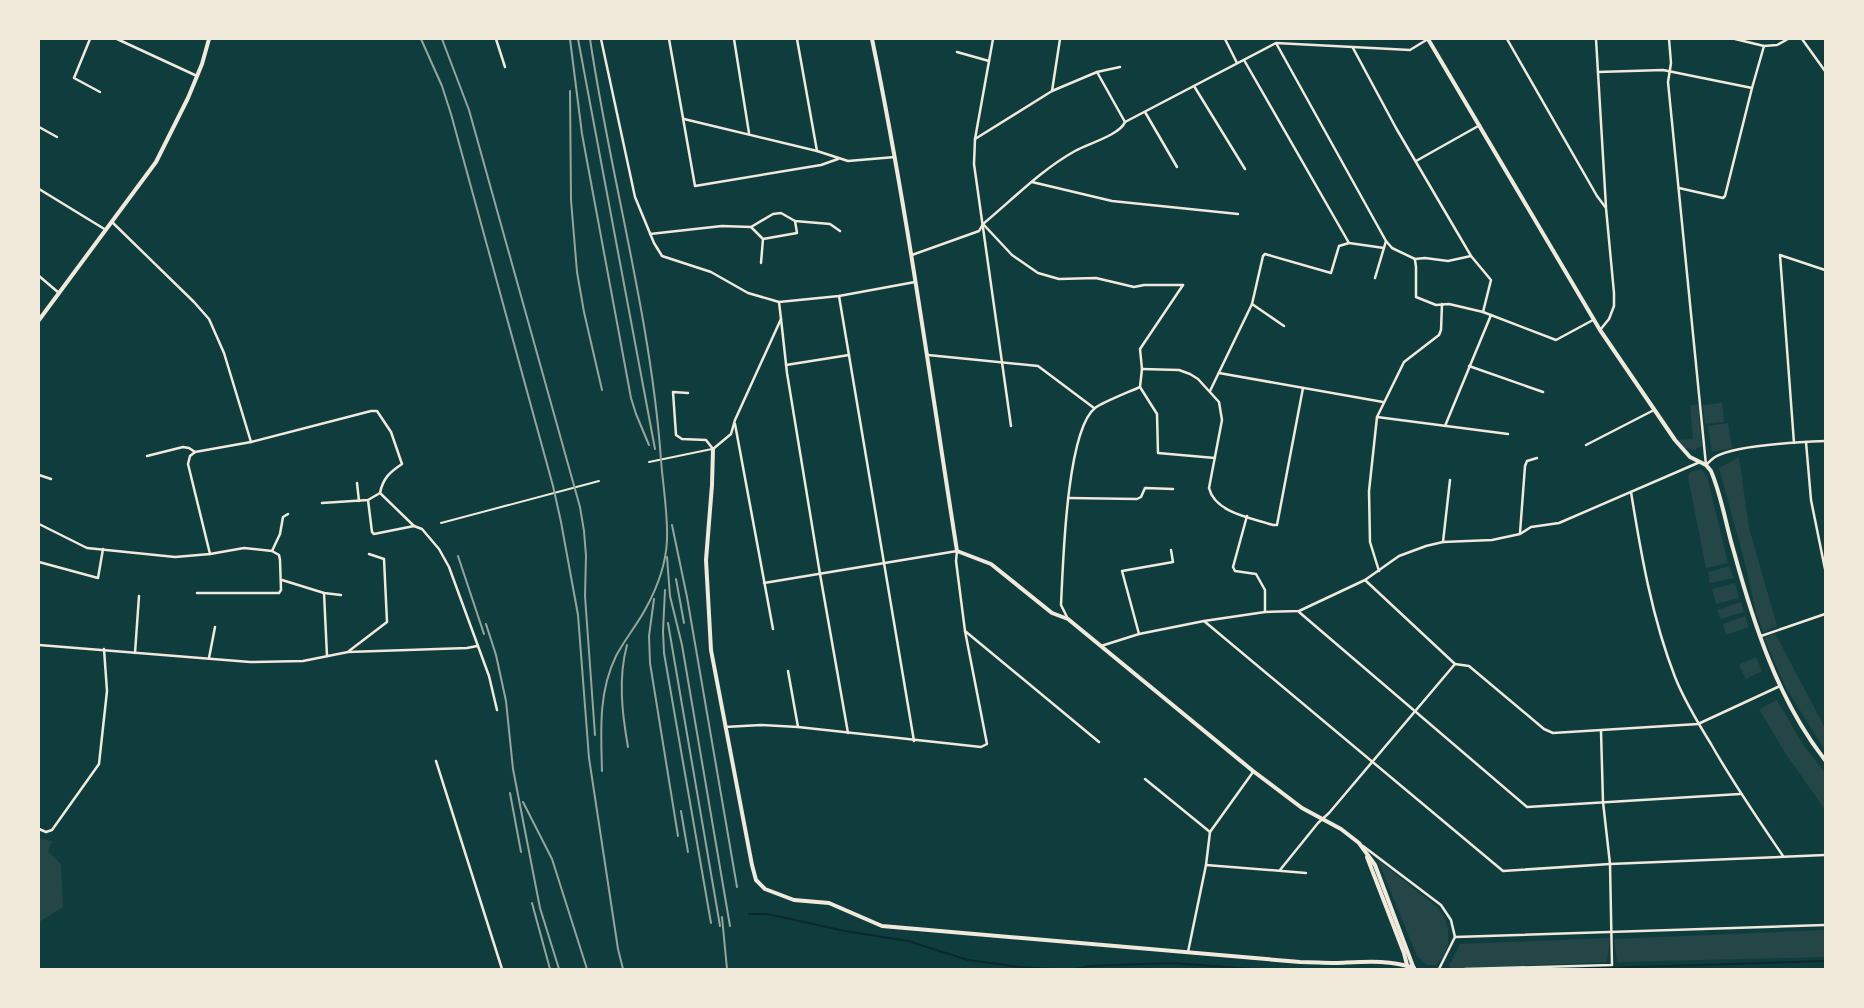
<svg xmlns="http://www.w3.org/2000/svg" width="1864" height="1008" font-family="'Golos Text',sans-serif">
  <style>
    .green { fill: #244646 }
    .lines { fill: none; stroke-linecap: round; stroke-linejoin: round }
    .stream { stroke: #0a2a2b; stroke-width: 2 }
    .pedestrian { stroke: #f1e9da; stroke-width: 2 }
    .minor { stroke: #f1e9da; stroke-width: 2.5 }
    .tertiary { stroke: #f1e9da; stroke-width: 4 }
    .rail { stroke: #97a49c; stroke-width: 2 }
  </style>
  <rect width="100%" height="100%" fill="#0f3d3e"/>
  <g class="green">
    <polygon points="1722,403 1724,422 1705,424 1703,405"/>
    <polygon points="1698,404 1702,447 1696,448 1696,450 1684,448 1678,440 1693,439 1690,406"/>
    <polygon points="1728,423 1732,448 1712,452 1708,426"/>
    <polygon points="1739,457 1749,528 1777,626 1763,632 1756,612 1746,567 1719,468"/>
    <polygon points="1697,470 1702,470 1707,476 1728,563 1706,568 1688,477 1690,472"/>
    <polygon points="1729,566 1734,578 1710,583 1708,572"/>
    <polygon points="1735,583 1739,598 1716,604 1712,589"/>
    <polygon points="1741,602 1744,612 1721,619 1717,610"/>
    <polygon points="1745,616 1749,627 1726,635 1723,624"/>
    <polygon points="1775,633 1825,728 1825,750 1786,688 1764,638"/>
    <polygon points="1756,657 1762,671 1746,679 1739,665"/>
    <polygon points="1777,700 1802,743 1825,773 1825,810 1784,751 1759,709"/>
    <polygon points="39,838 52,841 48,852 61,864 63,907 39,922"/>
    <polygon points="1378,860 1437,907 1445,918 1448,930 1448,944 1444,955 1436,965 1428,965 1417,956"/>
    <polygon points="1825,930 1825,957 1617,962 1614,939"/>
    <polygon points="1610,938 1607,962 1452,969 1449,966 1460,944"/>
  </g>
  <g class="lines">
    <g class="stream">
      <polyline points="749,914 767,914 845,931 908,941 968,960 1020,967 1054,969"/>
      <polyline points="1076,969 1089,966 1171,963 1254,969"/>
      <polyline points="1571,969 1825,961"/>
    </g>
    <g class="pedestrian">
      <polyline points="649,462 712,449"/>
      <polyline points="441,523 599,481"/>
    </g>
    <g class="minor">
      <polyline points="90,39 74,78 100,92"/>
      <polyline points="117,39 197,76"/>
      <polyline points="496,39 505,67"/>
      <polyline points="601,39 635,197 654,243 662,256 711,272 748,293 779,302 839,296 915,282"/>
      <polyline points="669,39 695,186 821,165 838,159"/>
      <polyline points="734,39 749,133"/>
      <polyline points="797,39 817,151"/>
      <polyline points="993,39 975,139 974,164 1011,426"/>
      <polyline points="1225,39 1237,63"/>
      <polyline points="1507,39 1597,196 1606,208 1614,293 1614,306 1609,319 1600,330"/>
      <polyline points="1596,39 1606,207"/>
      <polyline points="1669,39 1671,63 1668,82 1706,465"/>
      <polyline points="1735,39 1764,46"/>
      <polyline points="1802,39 1825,71"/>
      <polyline points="1276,43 1386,241 1392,248 1415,259 1425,258 1448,261 1471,256"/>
      <polyline points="1353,48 1396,128 1471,256 1491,280 1483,312"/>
      <polyline points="957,52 989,61"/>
      <polyline points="1244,60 1349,243 1384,248"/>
      <polyline points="1097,72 1125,122"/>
      <polyline points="1598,72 1663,70 1752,88"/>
      <polyline points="1194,86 1245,169"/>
      <polyline points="1052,91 1097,72 1120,67"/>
      <polyline points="1145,112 1177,167"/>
      <polyline points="684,119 817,151 848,161 895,157"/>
      <polyline points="39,127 57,137"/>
      <polyline points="975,139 1052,91 1060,39"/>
      <polyline points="1416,161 1480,125"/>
      <polyline points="1032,182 1112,201 1238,214"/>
      <polyline points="1679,188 1723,198 1725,196 1752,88 1764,46 1777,45 1788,39"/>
      <polyline points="39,189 106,230"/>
      <polyline points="112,222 194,302 209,319 224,353 251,442"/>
      <polyline points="984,225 1012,255 1038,273 1059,279 1096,278 1134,287 1144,285 1183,285"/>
      <polyline points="751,227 763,239 761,263"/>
      <polyline points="650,234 722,226 751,227 773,214 781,213 795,221 830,224 840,231"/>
      <polyline points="763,239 797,233 795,221"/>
      <path d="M912 255 979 231 983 224C1013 199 1041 170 1075 151 1087 144 1120 135 1125 122L1276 43 1410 50 1428 39"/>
      <polyline points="1415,260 1416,267 1416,297 1436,305 1449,304 1483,312 1556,340 1593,320"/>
      <polyline points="39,276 59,293"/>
      <polyline points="1375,278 1386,241"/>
      <polyline points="839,296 914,741"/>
      <polyline points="1252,304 1284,326"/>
      <polyline points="781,319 787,373 820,574 848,733"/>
      <polyline points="928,355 1038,366 1094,408"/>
      <polyline points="786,365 849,355"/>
      <polyline points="1469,366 1543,392"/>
      <path d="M1142 369 1179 370 1190 374 1198 379 1219 402 1222 420 1209 488C1215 513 1252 518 1273 525H1277L1303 388"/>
      <polyline points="1219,373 1383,402"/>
      <polyline points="1140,387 1157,414 1158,453 1215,458"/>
      <polyline points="1210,391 1252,304 1263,256 1265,254 1331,273 1339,246 1349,243"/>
      <polyline points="688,393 673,392 676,435 682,439 706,440 713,449 731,434 735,420 781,319 779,302"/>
      <polyline points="1377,417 1508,434"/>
      <polyline points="735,424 773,629"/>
      <polyline points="1445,426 1491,315"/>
      <polyline points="1806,442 1811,500 1825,569"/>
      <polyline points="1794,443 1780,255 1825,270"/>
      <polyline points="1586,445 1654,410"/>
      <polyline points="147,456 183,447 189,448 195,452"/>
      <path d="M1706 465C1709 462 1712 459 1715 457 1735 445 1800 442 1825 441"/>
      <polyline points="39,475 51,479"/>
      <polyline points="357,483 359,501"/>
      <path d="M1631 492C1641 554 1652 618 1675 677 1684 700 1698 723 1711 744 1733 783 1758 819 1783 856"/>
      <polyline points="1069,498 1137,499 1141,497 1145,488 1173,489"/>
      <polyline points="368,500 372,532 374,534 414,526"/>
      <polyline points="322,503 368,500 380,493"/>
      <polyline points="1247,516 1233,567 1235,571 1256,574 1265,590 1265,612"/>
      <polyline points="39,524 87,548 175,557 210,554 244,548 272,551 280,534 283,517 288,514"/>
      <polyline points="1520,533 1525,466 1527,461 1537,458"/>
      <polyline points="1443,542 1450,480"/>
      <path d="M210 554 188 464 190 456 195 452 251 442 371 411H377L391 432 402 464C390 472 383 478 380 493L414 526 422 529 439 549 449 567 489 676 497 710"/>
      <polyline points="39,562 98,578 103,549"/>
      <polyline points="1379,571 1370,542 1369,491 1377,417 1404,362 1439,335 1441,330 1442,304"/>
      <polyline points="282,580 324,593 341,595"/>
      <polyline points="1365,580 1455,664 1469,666 1544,729 1553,733 1698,724 1780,686"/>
      <polyline points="197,593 279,593 281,590 280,560 279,555 272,551"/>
      <polyline points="324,593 327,656"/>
      <polyline points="1299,612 1527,807 1740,794"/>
      <path d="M1068 619 1061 605C1063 567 1066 431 1095 408 1103 402 1129 392 1140 387L1142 369 1140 349 1183 285"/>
      <polyline points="1204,621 1503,871 1610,864 1825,855"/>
      <polyline points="965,631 1099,742"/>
      <polyline points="1139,634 1122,571 1173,562 1171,550"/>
      <polyline points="1761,636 1825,614"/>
      <polyline points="39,645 250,662 303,661 348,652 467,648 477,646"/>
      <polyline points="1101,646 1139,634 1204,621 1265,612 1299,611 1365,580 1399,556 1426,546 1443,542 1492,540 1520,534 1531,527 1559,523 1700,462"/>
      <polyline points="349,651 387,622 384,559 369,554"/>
      <polyline points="135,653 139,596"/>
      <polyline points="209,658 215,627"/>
      <polyline points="788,671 798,727"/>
      <polyline points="725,727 761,725 798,727 981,747 987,744 965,631 956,561 957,551 764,583"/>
      <polyline points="436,761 502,969"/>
      <polyline points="1145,779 1210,832"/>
      <polyline points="39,829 46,832 52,830 99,764 107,691 104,649"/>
      <polyline points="1363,846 1441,905 1451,920 1455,937"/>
      <polyline points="1206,865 1306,873"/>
      <polyline points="1280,870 1318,823 1329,813 1455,664"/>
      <polyline points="1455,937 1825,925"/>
      <polyline points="1188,952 1206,865 1210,832 1253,772"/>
      <polyline points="1439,969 1455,937"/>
      <polyline points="1465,969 1612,965 1610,864 1603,802 1601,731"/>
    </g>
    <g class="tertiary">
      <path d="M872 39C907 208 930 380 957 551L991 564 1052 613 1068 619 1253 771 1302 808 1341 829 1359 843 1375 865 1414 969"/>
      <path d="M1428 39 1600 330 1675 440 1690 457 1706 465 1711 471C1722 497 1726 526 1734 552 1754 625 1778 700 1825 760"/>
      <polyline points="39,320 156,162 188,98 202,64 209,39"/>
      <path d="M713 449 712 485 706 560 711 650 752 865 756 880 765 889 794 900 829 903 882 926 1300 962C1312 962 1324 963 1335 963 1362 962 1388 959 1414 968"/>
      <polyline points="1367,857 1404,953 1408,969"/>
    </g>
    <g class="rail">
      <polyline points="421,39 442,86 451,114 553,486 561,522 578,615 589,758 618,949 623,969"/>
      <polyline points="442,39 469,110 580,507 584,531 586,556 585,596 595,735"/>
      <polyline points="570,39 582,134 631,398 636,414 649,445"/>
      <polyline points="578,39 655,449"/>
      <path d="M590 39C611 180 651 318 661 460 663 486 668 514 667 540 666 563 657 588 646 608 637 625 625 639 616 656 598 693 601 732 602 771"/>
      <polyline points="570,91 571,200 577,272 584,312 602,390"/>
      <polyline points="672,525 687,597 737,887"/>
      <polyline points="458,556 484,634"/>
      <polyline points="667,557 670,596 682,645 730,926"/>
      <polyline points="676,579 684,623"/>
      <polyline points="665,590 663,631 664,653 711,923"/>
      <polyline points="654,599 649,636 650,663 678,836"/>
      <polyline points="668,623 720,926"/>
      <polyline points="486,624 496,655 506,701 513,769 540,908 559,969"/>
      <path d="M627 645C618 678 622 713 628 747"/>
      <polyline points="510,793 521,852"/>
      <polyline points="523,802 552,859 587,969"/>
      <polyline points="681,811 688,852"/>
      <polyline points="532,903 550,969"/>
      <polyline points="722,917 727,969"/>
    </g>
  </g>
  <rect width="1864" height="1008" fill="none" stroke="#f1e9da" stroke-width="80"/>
</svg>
